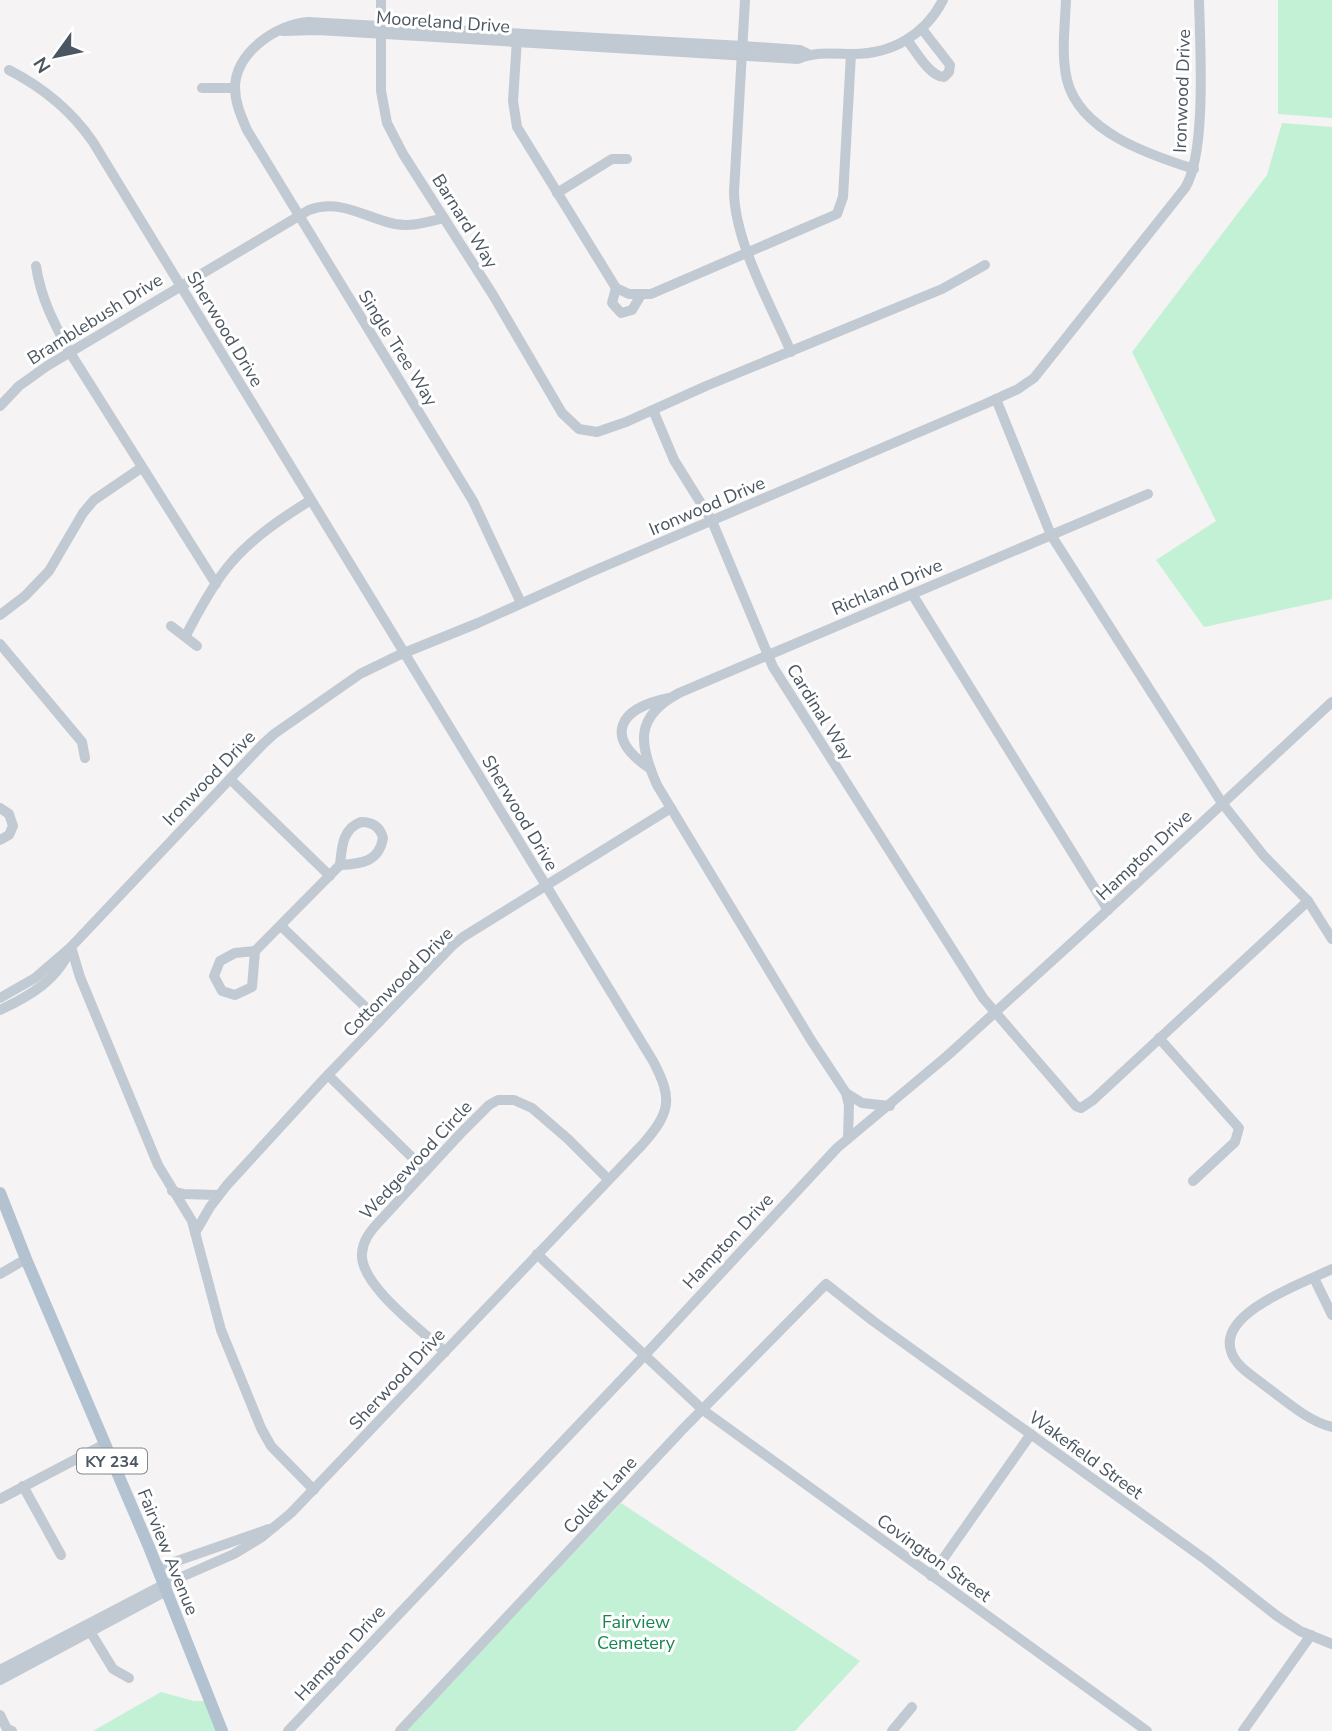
<svg xmlns="http://www.w3.org/2000/svg" width="1332" height="1731" font-family="'Nunito Sans',sans-serif">
  <style>
    .green { fill: #c3f1d5 }
    .lines { fill: none; stroke-linecap: round; stroke-linejoin: round }
    .minor { stroke: #c1cad2; stroke-width: 10 }
    .major { stroke: #b3c2d1; stroke-width: 12 }
    .labels { text-anchor: middle; stroke-width: 6; stroke-linejoin: round; paint-order: stroke }
    .shield { fill: #fff; stroke: #808990; stroke-width: 2 }
    .shield-label { font-size: 16px; font-weight: bold; fill: #4a5661 }
    .street-label { font-size: 18px; fill: #4a5661; stroke: #fff }
    .park-label { font-size: 18px; fill: #17864f; stroke: #fff }
  </style>
  <rect width="100%" height="100%" fill="#f5f3f3"/>
  <g class="green">
    <polygon points="1278,0 1332,0 1332,118 1278,114"/>
    <polygon points="1282,123 1332,127 1332,599 1204,627 1156,560 1216,521 1132,352 1267,175"/>
    <polygon points="621,1503 860,1661 795,1731 406,1731"/>
    <polygon points="161,1692 194,1701 210,1701 223,1731 93,1731"/>
  </g>
  <g class="lines">
    <g class="minor">
      <polyline points="381,0 381,91 387,123 403,154 493,295 562,413 579,429 597,432 626,422 706,386 942,289 985,265"/>
      <path d="M745 0 734 192C735 243 771 305 791 352"/>
      <path d="M1066 0C1065 25 1061 55 1067 80 1080 132 1150 155 1194 169"/>
      <path d="M283 31 318 30 798 59C816 51 835 54 853 54 892 54 925 35 943 0"/>
      <polyline points="517,39 513,101 517,127 616,288 629,294 651,294 837,214 843,197 851,54"/>
      <path d="M907 40C916 51 929 76 944 77L949 72 950 65 922 29"/>
      <polyline points="202,88 235,88"/>
      <polyline points="557,193 612,159 627,159"/>
      <path d="M36 266C41 299 54 323 69 351L216 584"/>
      <polyline points="616,288 612,303 621,313 632,310 641,295"/>
      <polyline points="996,399 1051,535 1222,803 1264,856 1308,901 1332,939"/>
      <path d="M0 406 19 386 47 366 309 210C341 198 365 218 395 224 412 227 427 222 444 218"/>
      <polyline points="653,410 674,460 712,521 773,667 983,998 1076,1106 1081,1108 1093,1100 1308,901"/>
      <polyline points="912,594 1108,910"/>
      <path d="M521 603 473 501 247 130C241 116 235 103 235 87 236 52 277 24 308 22L743 46 800 50 808 54"/>
      <polyline points="0,615 25,596 49,571 83,513 94,500 141,468"/>
      <polyline points="171,626 197,646"/>
      <path d="M186 635C198 613 210 589 226 569 248 541 280 519 311 500"/>
      <polyline points="0,644 82,742 85,758"/>
      <path d="M649 768C603 736 619 708 669 698"/>
      <polyline points="230,779 330,876"/>
      <polyline points="0,808 9,814 13,826 9,835 0,840"/>
      <path d="M361 822C373 822 380 827 383 838 379 862 361 864 340 865 342 847 342 829 361 822Z"/>
      <polyline points="281,926 380,1021"/>
      <polyline points="71,947 80,977 158,1165 192,1221 221,1330 261,1428 271,1446 314,1490"/>
      <polygon points="255,951 252,987 235,995 222,991 214,976 220,961 235,953"/>
      <polyline points="255,951 340,865"/>
      <path d="M0 998 35 978 71 947 263 744 274 734 360 674 399 655 478 623 591 572 985 404 1018 389 1034 378 1185 188C1207 153 1200 44 1199 0"/>
      <path d="M0 1010C30 996 59 979 71 947"/>
      <polyline points="1159,1038 1239,1128 1235,1142 1193,1181"/>
      <polyline points="328,1075 426,1171"/>
      <polyline points="846,1093 862,1103 890,1106"/>
      <path d="M848 1138 849 1105 846 1093 811 1040 657 785C639 744 634 717 679 693L1148 494"/>
      <polyline points="172,1191 184,1194 218,1195"/>
      <polyline points="195,1233 210,1207 227,1185 324,1079 452,946 463,937 671,808"/>
      <polyline points="537,1254 703,1410 1147,1731"/>
      <path d="M1332 1269C1306 1282 1218 1312 1231 1351 1235 1366 1253 1376 1264 1385 1285 1400 1307 1421 1332 1427"/>
      <polyline points="0,1274 26,1259"/>
      <polyline points="1314,1278 1332,1315"/>
      <path d="M445 1352C423 1331 359 1285 362 1253 363 1241 369 1233 377 1224L460 1134 489 1105 498 1100H514L532 1108 568 1139 608 1179"/>
      <polyline points="23,1486 61,1555"/>
      <polyline points="0,1499 105,1444"/>
      <polyline points="157,1568 269,1529"/>
      <polyline points="931,1576 1031,1434"/>
      <polyline points="88,1628 113,1669 129,1678"/>
      <path d="M0 1670 163 1585 234 1554 262 1537 291 1513 642 1145C671 1112 673 1099 653 1061L93 142C71 110 44 88 9 70"/>
      <polyline points="0,1680 166,1591"/>
      <polyline points="0,1715 7,1729 12,1731"/>
      <polyline points="288,1731 644,1356 837,1148 947,1056 1098,919 1332,702"/>
      <polyline points="400,1731 682,1430 826,1284 873,1321 1206,1560 1277,1616 1300,1631 1332,1644"/>
      <polyline points="892,1731 912,1707"/>
      <polyline points="1243,1731 1311,1635"/>
    </g>
    <polyline class="major" points="0,1193 26,1259 149,1547 222,1731"/>
  </g>
  <g class="labels">
    <rect class="shield" x="77" y="1448.5" width="70" height="25" rx="5"/>
    <g class="shield-label">
      <text x="112" y="1467">KY 234</text>
    </g>
    <g class="street-label">
      <text transform="translate(443 22) rotate(4)" y="6">Mooreland Drive</text>
      <text transform="translate(1182 91) rotate(-88)" y="6">Ironwood Drive</text>
      <text transform="translate(465 221) rotate(58)" y="6">Barnard Way</text>
      <text transform="translate(95 319) rotate(-32)" y="6">Bramblebush Drive</text>
      <text transform="translate(225 329) rotate(59)" y="6">Sherwood Drive</text>
      <text transform="translate(398 348) rotate(58)" y="6">Single Tree Way</text>
      <text transform="translate(707 506) rotate(-23)" y="6">Ironwood Drive</text>
      <text transform="translate(887 587) rotate(-23)" y="6">Richland Drive</text>
      <text transform="translate(820 712) rotate(58)" y="6">Cardinal Way</text>
      <text transform="translate(209 778) rotate(-46)" y="6">Ironwood Drive</text>
      <text transform="translate(520 813) rotate(59)" y="6">Sherwood Drive</text>
      <text transform="translate(1144 855) rotate(-43)" y="6">Hampton Drive</text>
      <text transform="translate(398 982) rotate(-45)" y="6">Cottonwood Drive</text>
      <text transform="translate(416 1160) rotate(-47)" y="6">Wedgewood Circle</text>
      <text transform="translate(728 1241) rotate(-47)" y="6">Hampton Drive</text>
      <text transform="translate(397 1379) rotate(-47)" y="6">Sherwood Drive</text>
      <text transform="translate(1086 1455) rotate(36)" y="6">Wakefield Street</text>
      <text transform="translate(600 1495) rotate(-47)" y="6">Collett Lane</text>
      <text transform="translate(168 1552) rotate(68)" y="6">Fairview Avenue</text>
      <text transform="translate(934 1558) rotate(36)" y="6">Covington Street</text>
      <text transform="translate(340 1653) rotate(-47)" y="6">Hampton Drive</text>
    </g>
    <g class="park-label">
      <text x="636" y="1628">Fairview<tspan x="636" dy="21">Cemetery</tspan></text>
    </g>
  </g>
  <g transform="translate(56 56) rotate(237)" stroke="#ffffff" stroke-width="5" paint-order="stroke">
  <path d="M0-5L12 26L0 18L-12 26Z" fill="#4a5661"/>
  <text y="-10" font-size="19" font-weight="bold" text-anchor="middle" fill="#4a5661">N</text>
  </g>
</svg>
